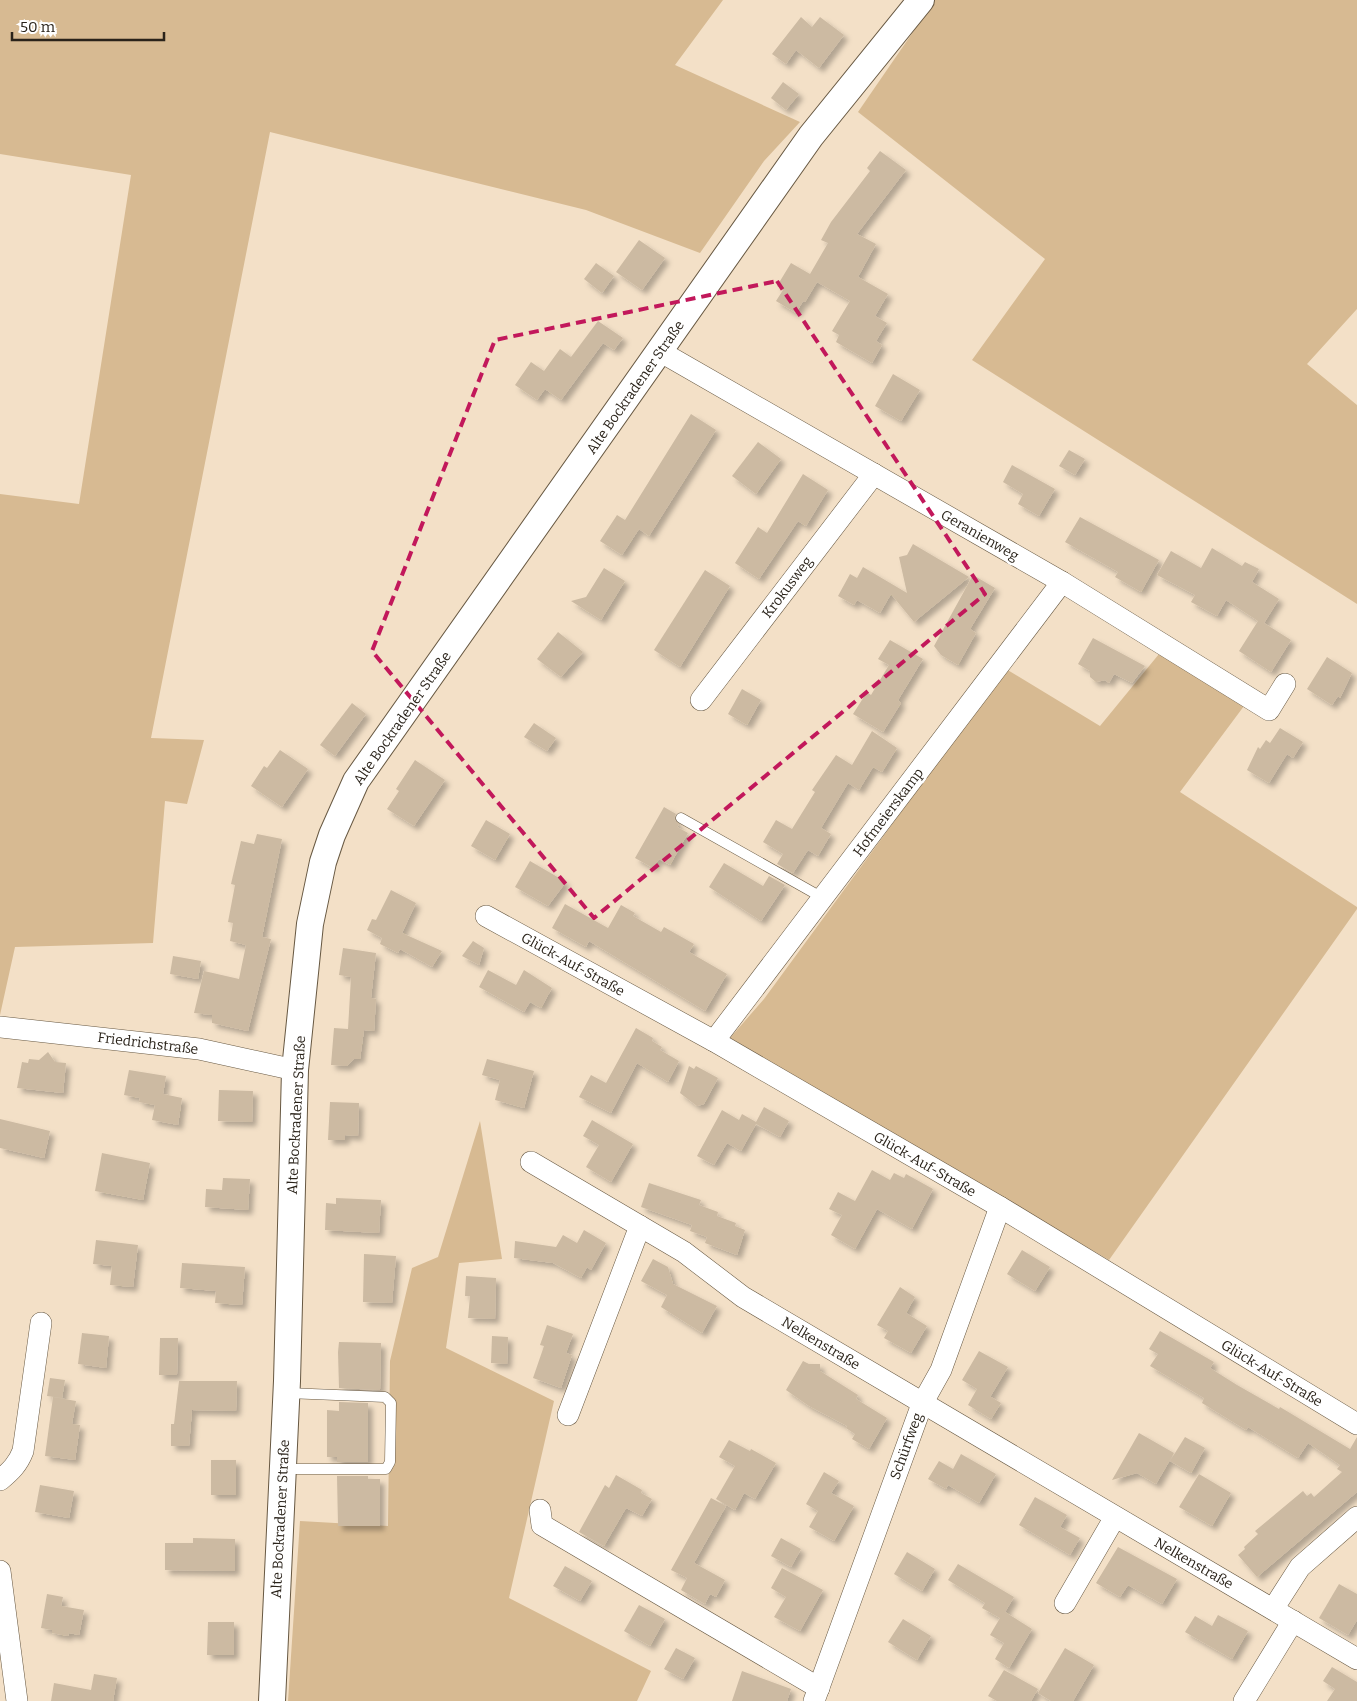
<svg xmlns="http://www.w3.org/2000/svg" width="1357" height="1701" font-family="Bitter,serif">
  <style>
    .green { fill: #d7ba92 }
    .building { fill: #ccbaa2; filter: url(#shadow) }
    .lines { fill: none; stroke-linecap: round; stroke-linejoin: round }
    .service-casing { stroke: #675842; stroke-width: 11 }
    .minor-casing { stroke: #675842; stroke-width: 22 }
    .tertiary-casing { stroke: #675842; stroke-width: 28 }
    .service { stroke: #fff; stroke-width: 10 }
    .minor { stroke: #fff; stroke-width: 21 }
    .tertiary { stroke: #fff; stroke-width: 26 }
    .marked { fill: none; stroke: #c2185b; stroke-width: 4; stroke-dasharray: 10 6; stroke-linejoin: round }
    .labels { text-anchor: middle; stroke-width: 5; stroke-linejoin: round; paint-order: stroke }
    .street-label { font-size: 14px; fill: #2a231a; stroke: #fff }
  </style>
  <defs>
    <filter id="shadow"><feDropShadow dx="4.5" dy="4.5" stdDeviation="2.5" flood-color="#0004"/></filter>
  </defs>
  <rect width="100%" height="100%" fill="#f3e0c7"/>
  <g class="green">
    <polygon points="0,0 723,0 675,65 800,122 764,161 700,253 586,210 270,132 151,738 204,740 187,804 165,801 153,943 15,947 0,1015 0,494 79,504 131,175 0,154"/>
    <polygon points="935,0 1357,0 1357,309 1307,364 1357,405 1357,604 972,360 1045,259 858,112"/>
    <polygon points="1159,654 1244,706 1180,792 1357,907 1357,909 1109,1260 730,1038 764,999 1006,669 1100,726"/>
    <polygon points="480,1121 502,1259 459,1263 446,1348 554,1401 509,1598 651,1671 637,1701 288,1701 300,1521 388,1526 390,1361 412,1268 438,1257"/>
  </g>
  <g class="building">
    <polygon points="801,17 812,27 820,17 844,35 819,68 796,50 786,64 772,54"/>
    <polygon points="783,82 799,94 786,110 771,98"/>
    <polygon points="880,151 906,170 857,234 876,244 858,277 888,294 875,316 887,323 876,341 882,345 872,363 836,342 839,335 832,331 850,301 817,282 805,302 803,301 796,313 776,301 783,290 777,286 791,263 810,274 828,243 821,240 831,222 870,171 867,168"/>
    <polygon points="639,240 665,258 642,290 616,272"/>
    <polygon points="596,263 614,276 602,293 584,279"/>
    <polygon points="598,321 623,338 614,350 603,343 561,400 545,389 537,400 515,385 531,362 544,371 560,349 571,357"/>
    <polygon points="893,374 920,390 901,421 875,406"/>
    <polygon points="691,414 716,430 649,536 639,529 622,555 600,541 617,515 625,520"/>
    <polygon points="758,442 781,459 756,494 732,476"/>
    <polygon points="1069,450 1085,459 1075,475 1059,466"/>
    <polygon points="1012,465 1055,489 1039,516 1018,504 1023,494 1003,482"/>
    <polygon points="803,474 828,490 806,526 798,521 759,579 735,563 758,527 767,533"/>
    <polygon points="1080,517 1159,560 1141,592 1115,577 1118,572 1065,542"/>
    <polygon points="913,544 969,577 914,622 891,594 880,613 857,600 854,605 838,596 850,574 857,578 863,567 907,593 899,557 907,555"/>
    <polygon points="1212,548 1242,566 1245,562 1259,569 1252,582 1279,599 1264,623 1291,640 1271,672 1239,651 1258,621 1226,600 1217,616 1191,602 1195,595 1157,575 1171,551 1201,568"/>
    <polygon points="604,568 625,581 601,620 571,601 586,597"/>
    <polygon points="705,570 730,586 680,667 654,650"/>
    <polygon points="973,575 995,588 970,629 976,633 958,665 941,655 934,646"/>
    <polygon points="558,632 583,652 561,677 537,659"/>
    <polygon points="1093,638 1145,666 1132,683 1114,674 1109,683 1105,680 1096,682 1090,677 1090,671 1078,664"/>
    <polygon points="890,640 923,659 898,700 901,703 883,732 853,714 867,692 871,695 889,665 878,659"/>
    <polygon points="1327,657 1352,673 1340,698 1338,696 1332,705 1307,689"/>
    <polygon points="742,689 761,700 747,725 728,714"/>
    <polygon points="352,703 366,714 335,756 320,745"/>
    <polygon points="534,723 556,738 547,751 524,737"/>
    <polygon points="1280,728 1303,742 1293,758 1287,754 1269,783 1247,770 1258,747 1260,749 1266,740 1270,743"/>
    <polygon points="872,731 897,748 882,772 873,767 859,790 848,783 821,828 831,834 818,856 808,850 793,873 777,864 783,854 763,842 776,820 792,829 815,792 812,790 836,755 852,765"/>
    <polygon points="280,750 308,769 282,807 251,786 264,766 267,768"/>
    <polygon points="415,760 445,780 414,826 387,809 399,791 396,789"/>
    <polygon points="664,807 676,814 674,819 679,825 677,827 688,833 670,865 659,859 653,868 635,858"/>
    <polygon points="486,820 510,834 495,860 471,846"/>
    <polygon points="257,834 282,839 262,937 271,939 248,1031 212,1023 212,1015 194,1013 204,971 239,979 246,945 230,941 233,923 228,922 235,885 231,884 241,841 254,844"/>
    <polygon points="530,861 566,882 548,906 515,887"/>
    <polygon points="724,863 763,886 769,876 785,885 761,921 709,887"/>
    <polygon points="391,890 416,903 402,933 442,951 432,967 400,949 398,953 380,944 382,938 367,930 372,919 376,920"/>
    <polygon points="565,904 608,928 621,905 635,913 633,916 661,932 664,927 694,944 689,952 727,974 705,1011 589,941 586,947 552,928"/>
    <polygon points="473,941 484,948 479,965 462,956"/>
    <polygon points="343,948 376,953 371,998 376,999 374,1031 364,1030 360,1059 354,1059 347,1066 331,1065 334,1028 348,1029 351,977 339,975"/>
    <polygon points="173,956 201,961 198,979 170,974"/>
    <polygon points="488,970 516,985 524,970 552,988 541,1008 530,1002 524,1012 479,987"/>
    <polygon points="636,1028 653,1038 652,1041 662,1047 660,1050 679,1061 668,1082 637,1063 611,1113 579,1097 591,1075 606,1083"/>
    <polygon points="48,1052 55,1062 66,1063 63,1093 17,1088 22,1062 28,1063 29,1059 39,1060"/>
    <polygon points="487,1059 534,1071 524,1108 495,1100 500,1080 482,1075"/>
    <polygon points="689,1066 694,1069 696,1066 718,1078 704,1104 697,1106 680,1093"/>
    <polygon points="129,1070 166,1076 163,1094 182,1098 178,1125 152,1120 155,1105 139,1102 140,1098 124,1095"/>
    <polygon points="219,1090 253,1091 252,1122 218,1121"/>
    <polygon points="330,1102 359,1103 358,1136 345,1135 345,1140 328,1140"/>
    <polygon points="764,1107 789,1121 780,1137 756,1124 741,1151 727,1143 714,1165 697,1156 722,1110 739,1120 742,1114 756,1122"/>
    <polygon points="0,1119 50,1131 44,1158 0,1148"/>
    <polygon points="592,1120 633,1144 611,1182 586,1167 599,1145 583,1136"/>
    <polygon points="102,1153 150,1163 143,1200 95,1191"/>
    <polygon points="872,1170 890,1180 894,1173 904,1178 906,1174 933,1189 912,1229 877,1209 855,1249 831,1235 842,1215 829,1209 838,1192 855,1201"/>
    <polygon points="223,1178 250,1179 248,1210 205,1207 206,1189 222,1190"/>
    <polygon points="649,1183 701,1200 699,1205 718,1212 717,1216 736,1223 735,1226 745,1230 737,1255 705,1243 707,1237 690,1231 692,1225 641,1207"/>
    <polygon points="336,1198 381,1200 379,1233 325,1230 326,1203 336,1204"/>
    <polygon points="584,1230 606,1243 591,1270 587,1267 581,1278 553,1263 514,1258 515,1241 556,1247 563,1235 577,1243"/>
    <polygon points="96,1240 138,1245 133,1287 110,1285 112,1266 93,1264"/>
    <polygon points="1022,1250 1050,1267 1035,1291 1007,1274"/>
    <polygon points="364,1254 396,1256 392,1303 363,1302"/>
    <polygon points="653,1259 668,1267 673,1284 717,1306 702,1333 661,1307 667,1295 641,1281"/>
    <polygon points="182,1263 245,1267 242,1305 215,1303 216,1291 180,1288"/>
    <polygon points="466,1276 496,1278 495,1319 468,1318 470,1296 465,1296"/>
    <polygon points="900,1287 915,1297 906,1313 927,1326 911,1353 884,1338 888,1331 877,1325"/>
    <polygon points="547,1325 573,1334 566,1353 572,1355 561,1388 533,1378 544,1346 540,1345"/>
    <polygon points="1160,1331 1214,1362 1210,1368 1237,1385 1279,1409 1280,1407 1350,1449 1357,1437 1357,1492 1257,1577 1238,1555 1245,1549 1244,1547 1258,1534 1255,1531 1303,1491 1307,1496 1311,1493 1314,1497 1342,1472 1337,1469 1340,1465 1308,1443 1298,1458 1248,1427 1246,1430 1202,1403 1204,1398 1150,1366 1158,1354 1149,1349"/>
    <polygon points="82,1333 109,1336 106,1368 78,1364"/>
    <polygon points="492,1336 508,1337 507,1364 491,1363"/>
    <polygon points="160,1338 178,1338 177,1375 159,1375"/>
    <polygon points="339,1342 381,1343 380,1390 339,1388 338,1352"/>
    <polygon points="979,1351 1008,1367 990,1397 986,1394 1001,1403 991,1419 968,1405 977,1389 962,1380"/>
    <polygon points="803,1361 809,1364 820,1364 820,1371 858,1395 856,1399 887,1418 869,1449 852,1439 855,1434 846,1428 847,1426 809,1406 786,1390"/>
    <polygon points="50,1378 65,1380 62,1398 47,1396"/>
    <polygon points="179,1381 237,1381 236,1411 192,1410 189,1446 171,1446 171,1424 174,1424"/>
    <polygon points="53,1397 76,1401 72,1424 80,1425 75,1460 45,1456"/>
    <polygon points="339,1402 368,1403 368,1462 337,1462 337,1457 327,1457 327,1410 339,1411"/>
    <polygon points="1139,1433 1174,1453 1156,1484 1137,1473 1112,1480"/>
    <polygon points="1185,1437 1205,1448 1191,1473 1170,1461"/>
    <polygon points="729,1440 750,1451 751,1449 776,1463 755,1499 744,1493 735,1510 716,1499 735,1466 719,1457"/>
    <polygon points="961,1454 996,1474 979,1503 948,1485 946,1489 928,1479 939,1461 953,1469"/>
    <rect x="211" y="1460" width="25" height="35"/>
    <polygon points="824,1472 839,1481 831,1493 854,1506 834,1541 809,1527 818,1511 806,1504"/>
    <polygon points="1199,1474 1231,1493 1212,1526 1179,1507"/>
    <polygon points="616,1475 642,1490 641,1493 652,1499 642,1516 626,1508 604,1546 579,1532 605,1485 609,1488"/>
    <polygon points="337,1476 368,1476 368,1479 380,1479 380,1526 338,1526"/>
    <polygon points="40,1485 74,1491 69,1518 35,1512"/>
    <polygon points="1035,1497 1067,1515 1060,1527 1080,1538 1070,1555 1019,1525"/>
    <polygon points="711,1498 726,1506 694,1563 725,1580 716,1597 710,1594 705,1604 681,1590 687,1578 671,1570"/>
    <polygon points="193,1538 235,1539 235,1571 165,1570 165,1543 193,1543"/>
    <polygon points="781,1538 801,1549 791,1567 771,1556"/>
    <polygon points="1118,1547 1177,1579 1162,1604 1128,1585 1120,1597 1096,1583"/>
    <polygon points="907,1552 935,1569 922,1591 894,1574"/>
    <polygon points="958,1564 1014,1597 1005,1612 1032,1629 1009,1668 995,1659 1004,1643 990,1635 1000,1618 982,1608 985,1603 948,1580"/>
    <polygon points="565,1566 592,1581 580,1601 553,1586"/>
    <polygon points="782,1568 823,1590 800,1631 774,1617 786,1597 771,1588"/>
    <polygon points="1339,1584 1357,1594 1357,1620 1348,1635 1319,1618"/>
    <polygon points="47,1594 63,1597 61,1606 84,1610 79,1635 69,1633 68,1636 52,1633 52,1630 41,1628"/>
    <polygon points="639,1605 665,1619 650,1646 624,1631"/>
    <polygon points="1218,1615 1248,1631 1232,1659 1185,1632 1195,1616 1212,1626"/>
    <polygon points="903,1619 931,1636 917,1660 888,1642"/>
    <polygon points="208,1622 234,1622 234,1655 207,1655"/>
    <polygon points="676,1648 695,1658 683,1679 664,1669"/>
    <polygon points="1065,1648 1094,1665 1073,1701 1051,1701 1038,1693"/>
    <polygon points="1332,1667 1357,1682 1357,1701 1327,1701 1335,1689 1323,1681"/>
    <polygon points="1004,1670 1038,1689 1031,1701 997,1701 988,1696"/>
    <polygon points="742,1671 791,1689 787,1701 732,1701"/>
    <polygon points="94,1674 117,1678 113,1701 51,1701 54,1683 91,1690"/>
  </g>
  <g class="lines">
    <defs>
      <g id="service">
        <polyline points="681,818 823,898"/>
        <polyline points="283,1469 386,1469 390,1462 391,1403 385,1397 287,1393"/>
      </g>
      <g id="minor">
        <polyline points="661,352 1062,582 1269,710 1285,684"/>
        <polyline points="701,700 874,474"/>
        <polyline points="486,916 714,1041 1000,1207 1357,1424"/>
        <polyline points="0,1027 199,1049 295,1070"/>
        <polyline points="714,1041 1062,582"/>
        <polyline points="531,1162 684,1252 743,1297 1357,1659"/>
        <polyline points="568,1415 640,1226"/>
        <path d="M0 1480C11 1471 18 1464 23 1451L41 1323"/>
        <polyline points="540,1510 542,1525 819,1688"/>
        <polyline points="0,1571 17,1701"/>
        <polyline points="1065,1603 1115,1517"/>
        <polyline points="1273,1609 1300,1567 1357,1517"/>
        <polyline points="814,1701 922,1404 941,1370 1000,1207"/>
        <polyline points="1244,1701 1293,1621"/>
      </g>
      <polyline id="tertiary" points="272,1701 287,1381 295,1070 310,924 323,862 332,835 356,781 811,136 921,0"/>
    </defs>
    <use href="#service" class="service-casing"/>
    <use href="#minor" class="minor-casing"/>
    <use href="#tertiary" class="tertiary-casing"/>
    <use href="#service" class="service"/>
    <use href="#minor" class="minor"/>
    <use href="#tertiary" class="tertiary"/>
  </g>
  <path class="marked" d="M777 281 985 594 594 918 372 651 495 340Z"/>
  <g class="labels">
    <g class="street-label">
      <text transform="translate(635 387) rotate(-55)" y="5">Alte Bockradener Straße</text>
      <text transform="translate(980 535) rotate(30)" y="5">Geranienweg</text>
      <text transform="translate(787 587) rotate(-53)" y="5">Krokusweg</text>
      <text transform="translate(402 718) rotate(-55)" y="5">Alte Bockradener Straße</text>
      <text transform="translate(888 812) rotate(-53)" y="5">Hofmeierskamp</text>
      <text transform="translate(573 964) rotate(29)" y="5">Glück-Auf-Straße</text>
      <text transform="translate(148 1043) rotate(7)" y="5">Friedrichstraße</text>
      <text transform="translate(296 1115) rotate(-87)" y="5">Alte Bockradener Straße</text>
      <text transform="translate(925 1164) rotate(30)" y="5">Glück-Auf-Straße</text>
      <text transform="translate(821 1343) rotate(31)" y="5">Nelkenstraße</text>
      <text transform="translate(1272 1373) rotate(31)" y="5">Glück-Auf-Straße</text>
      <text transform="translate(906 1446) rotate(-70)" y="5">Schürfweg</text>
      <text transform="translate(280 1519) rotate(-87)" y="5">Alte Bockradener Straße</text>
      <text transform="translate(1194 1563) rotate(30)" y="5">Nelkenstraße</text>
    </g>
  </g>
  <path d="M12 32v8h152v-8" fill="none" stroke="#2a231a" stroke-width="2.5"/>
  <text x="20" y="32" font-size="15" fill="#2a231a" stroke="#ffffff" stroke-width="4" paint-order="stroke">50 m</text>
</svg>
